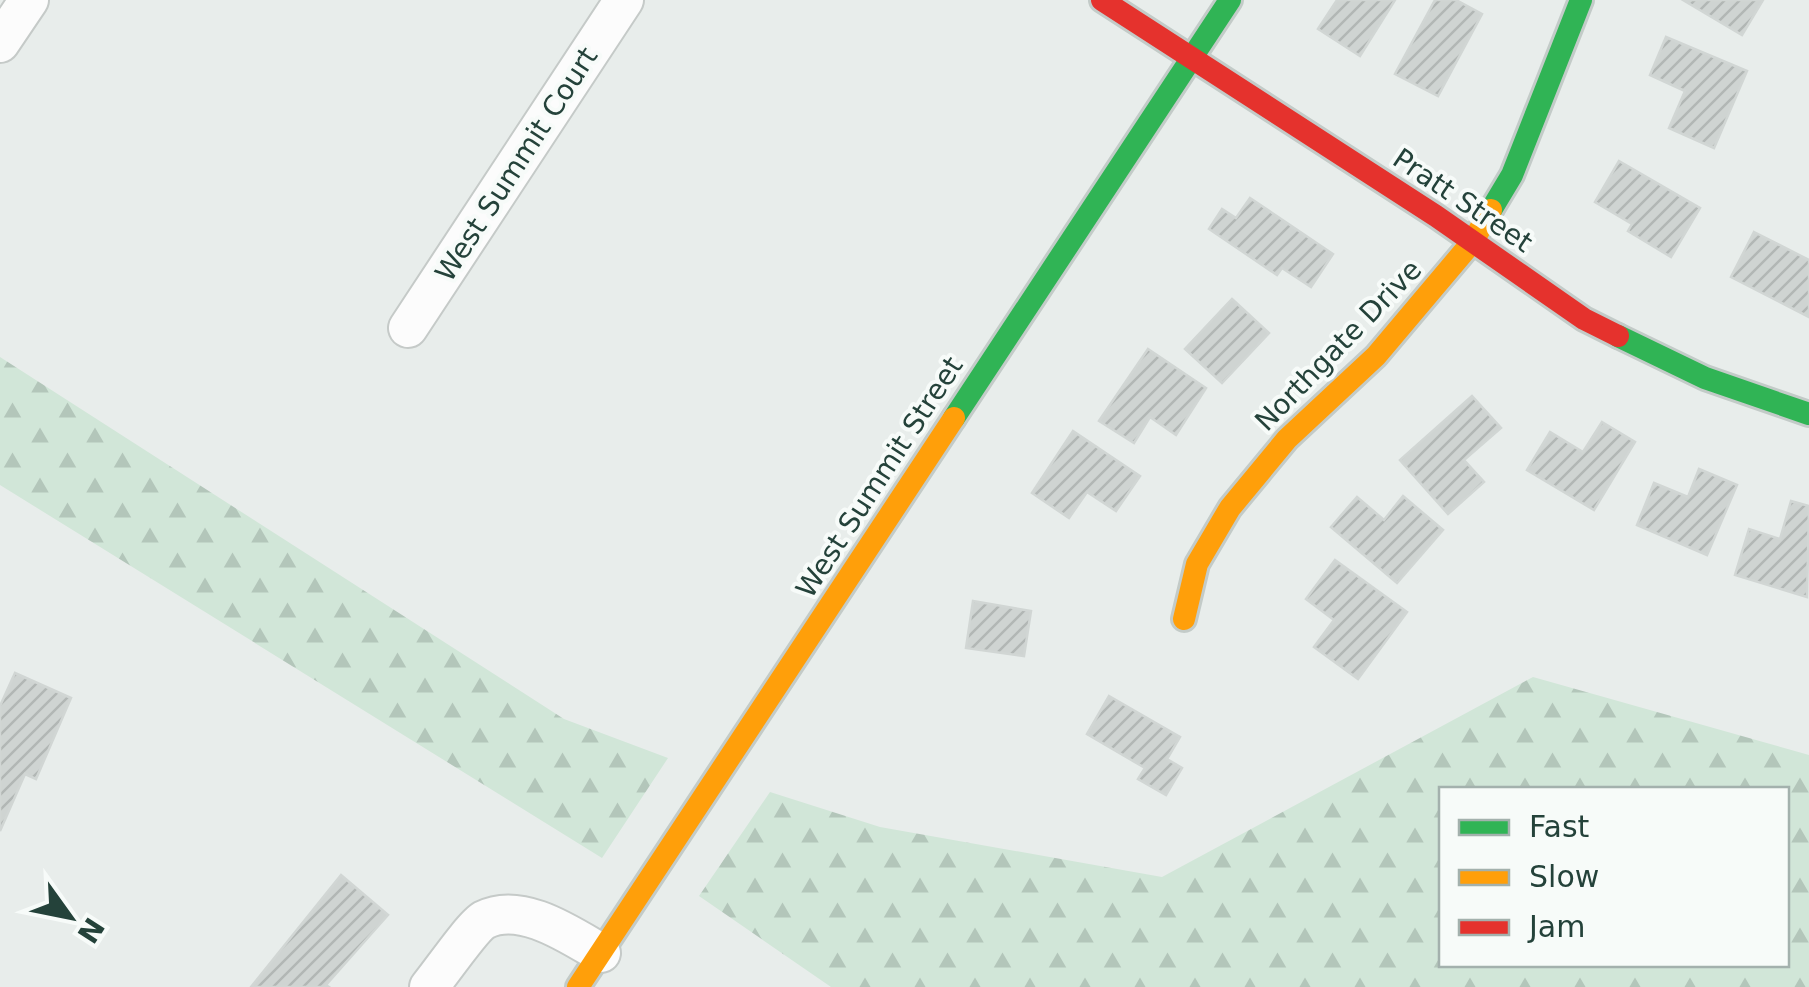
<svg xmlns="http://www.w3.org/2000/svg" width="1809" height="987" font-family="'DejaVu Sans',sans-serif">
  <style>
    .forest { fill: url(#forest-firs); fill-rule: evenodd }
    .building { fill: url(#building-hatch); stroke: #d1d6d4; stroke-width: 2.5 }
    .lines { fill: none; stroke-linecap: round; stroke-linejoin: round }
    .street-casing { stroke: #c5cac8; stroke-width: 42 }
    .fast-casing { stroke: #c3cbc8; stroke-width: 28 }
    .slow-casing { stroke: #c3cbc8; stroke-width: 28 }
    .jam-casing { stroke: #c3cbc8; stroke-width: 28 }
    .street { stroke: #fcfcfc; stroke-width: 38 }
    .fast { stroke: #30b455; stroke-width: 22 }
    .slow { stroke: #ff9f0a; stroke-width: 22 }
    .jam { stroke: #e5322d; stroke-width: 22 }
    .labels { text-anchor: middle; stroke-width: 8; stroke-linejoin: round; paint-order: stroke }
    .street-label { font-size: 28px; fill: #24423a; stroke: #f7fbf9 }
  </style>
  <defs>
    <pattern id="forest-firs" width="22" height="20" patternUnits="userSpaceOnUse" patternTransform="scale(2.5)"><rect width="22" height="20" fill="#d1e6d8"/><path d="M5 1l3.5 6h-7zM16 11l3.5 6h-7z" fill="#b3c6ba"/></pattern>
    <pattern id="building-hatch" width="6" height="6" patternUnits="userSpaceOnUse" patternTransform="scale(2.5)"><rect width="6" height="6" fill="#cfd4d2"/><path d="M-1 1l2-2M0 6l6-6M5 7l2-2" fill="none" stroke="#b2b7b5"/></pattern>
  </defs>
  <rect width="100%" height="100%" fill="#e8edeb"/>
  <g class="forest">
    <polygon points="0,357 564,719 668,758 602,858 0,485"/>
    <path d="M1533 677 1809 755V987H831L699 896 770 792 880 827 1162 877ZM1442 790H1786V964H1442Z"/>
  </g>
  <g class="building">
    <polygon points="1337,0 1395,0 1360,56 1318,29"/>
    <polygon points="1435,0 1456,0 1482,14 1438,96 1395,74"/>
    <polygon points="1683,0 1763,0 1742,35"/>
    <polygon points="1666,37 1747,71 1714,148 1669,128 1685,91 1650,75"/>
    <polygon points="1619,161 1700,208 1671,257 1628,231 1632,224 1595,202"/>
    <polygon points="1250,198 1333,254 1311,287 1282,268 1277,275 1209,229 1222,209 1236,218"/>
    <polygon points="1754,232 1809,260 1809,317 1731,277"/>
    <polygon points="1232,299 1269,333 1222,383 1185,349"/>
    <polygon points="1148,349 1206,388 1176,435 1150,417 1134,443 1099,421"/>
    <polygon points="1472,396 1501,428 1464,460 1484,482 1448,514 1400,460"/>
    <polygon points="1602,422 1635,442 1594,510 1527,470 1550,432 1583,452"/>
    <polygon points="1073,431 1140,476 1116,511 1087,492 1069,518 1032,493"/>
    <polygon points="1699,469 1737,485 1707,555 1637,525 1654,483 1688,497"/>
    <polygon points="1403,496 1443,530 1397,583 1331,527 1357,497 1384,520"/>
    <polygon points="1791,501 1809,506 1807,597 1735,575 1749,529 1780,539"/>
    <polygon points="1335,560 1407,612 1358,679 1314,647 1334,620 1306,599"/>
    <polygon points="973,601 1031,611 1024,656 966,648"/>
    <polygon points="15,673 71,698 36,779 25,774 0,831 0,706"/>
    <polygon points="1109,696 1180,737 1167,759 1182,768 1166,795 1138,779 1145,768 1087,734"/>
    <polygon points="341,875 388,915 326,985 329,987 251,987"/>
  </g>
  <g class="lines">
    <defs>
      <g id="street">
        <polyline points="0,43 29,0"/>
        <polyline points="408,328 624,0"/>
        <path d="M429 987C440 974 472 927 484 920 521 901 570 935 601 953"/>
      </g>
      <g id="fast">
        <polyline points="1491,210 1512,175 1581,0"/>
        <polyline points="1618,336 1705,378 1809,414"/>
        <polyline points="954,418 1230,0"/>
      </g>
      <g id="slow">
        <polyline points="1184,619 1197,564 1230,508 1287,439 1376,356 1473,241 1491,210"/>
        <polyline points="578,987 954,418"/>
      </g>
      <polyline id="jam" points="1102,0 1436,216 1584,319 1618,336"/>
    </defs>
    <use href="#street" class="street-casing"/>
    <use href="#fast" class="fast-casing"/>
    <use href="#slow" class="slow-casing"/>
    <use href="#jam" class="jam-casing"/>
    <use href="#street" class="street"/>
    <use href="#fast" class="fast"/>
    <use href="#slow" class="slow"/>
    <use href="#jam" class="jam"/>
  </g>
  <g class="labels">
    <g class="street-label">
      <text transform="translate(516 164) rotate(-57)" y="10">West Summit Court</text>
      <text transform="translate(1463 200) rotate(34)" y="10">Pratt Street</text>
      <text transform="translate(1338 345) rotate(-46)" y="10">Northgate Drive</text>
      <text transform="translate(879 477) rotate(-57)" y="10">West Summit Street</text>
    </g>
  </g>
  <rect x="1439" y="787" width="350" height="180" fill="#f7fbf9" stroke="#a3b1ad" stroke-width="2.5"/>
  <rect x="1459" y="820" width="50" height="15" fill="#30b455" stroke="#a3b1ad" stroke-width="2.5"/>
  <text x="1529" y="837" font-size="30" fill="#24423a">Fast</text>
  <rect x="1459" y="870" width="50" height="15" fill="#ff9f0a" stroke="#a3b1ad" stroke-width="2.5"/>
  <text x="1529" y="887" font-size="30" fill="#24423a">Slow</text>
  <rect x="1459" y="920" width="50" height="15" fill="#e5322d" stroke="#a3b1ad" stroke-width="2.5"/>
  <text x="1529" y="937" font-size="30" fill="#24423a">Jam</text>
  <g transform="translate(70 917) rotate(123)" stroke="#f7fbf9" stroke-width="8" paint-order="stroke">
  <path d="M0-8L18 38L0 25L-18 38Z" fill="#24423a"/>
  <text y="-15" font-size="28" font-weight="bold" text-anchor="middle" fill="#24423a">N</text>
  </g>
</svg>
